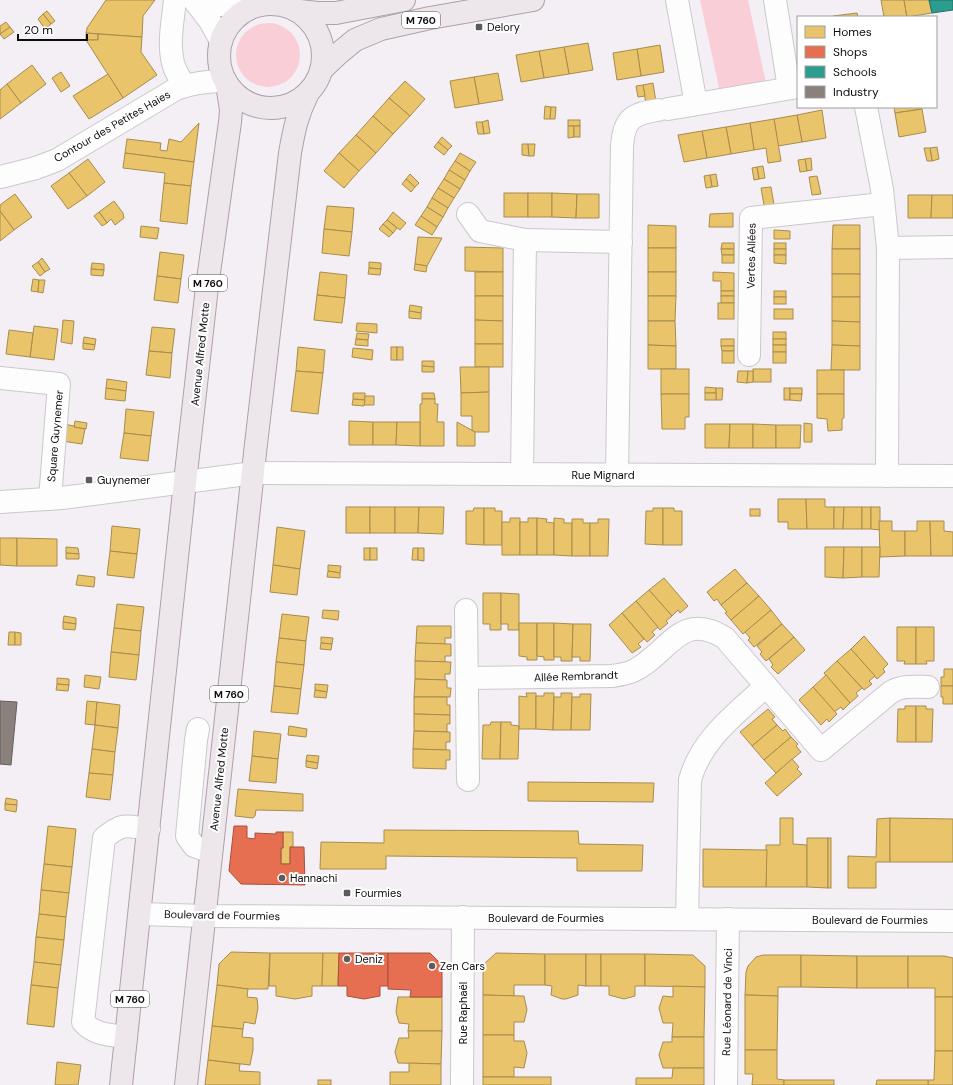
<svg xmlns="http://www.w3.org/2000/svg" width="953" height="1085" font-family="'DM Sans',sans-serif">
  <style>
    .green { fill: #f9ced7 }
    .homes { fill: #e9c46a; stroke: #a78c4e }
    .shops { fill: #e76f51; stroke: #a6513d }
    .schools { fill: #2a9d8f; stroke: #227168 }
    .industry { fill: #8a817c; stroke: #655e5b }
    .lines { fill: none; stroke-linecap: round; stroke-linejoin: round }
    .minor-casing { stroke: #cbc8cc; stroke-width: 24 }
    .major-casing { stroke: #afa0aa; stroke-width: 24 }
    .minor { stroke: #fdfdfe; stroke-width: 22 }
    .major { stroke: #ede6eb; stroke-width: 22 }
    .poi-dot { fill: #5e5b5f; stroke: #fff; stroke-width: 1.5 }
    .labels { text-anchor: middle; stroke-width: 4; stroke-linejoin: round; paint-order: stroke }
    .shield { fill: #fff; stroke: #565456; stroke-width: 1 }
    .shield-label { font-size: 10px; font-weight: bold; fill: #0e0b0e }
    .poi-label { font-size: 11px; fill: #0e0b0e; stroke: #fff; text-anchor: start }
    .street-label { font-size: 11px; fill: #0e0b0e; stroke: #fff }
  </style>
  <rect width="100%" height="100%" fill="#f4eff5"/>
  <g class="green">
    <polygon points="700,0 748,0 766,83 720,92"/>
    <circle cx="268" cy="55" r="32"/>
  </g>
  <g class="homes">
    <polygon points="106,0 155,0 143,16 142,37 86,33 87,28"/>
    <polygon points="881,0 904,0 907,17 884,17"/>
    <polygon points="904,0 929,0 932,13 907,17"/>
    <polygon points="47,11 55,21 51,24 43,14"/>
    <polygon points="857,13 858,17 834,17 833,16"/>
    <polygon points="43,14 51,24 45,29 38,19"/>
    <polygon points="6,22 10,27 0,34 0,26"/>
    <polygon points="10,27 14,32 4,39 0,34"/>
    <polygon points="86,33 98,34 98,40 86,40"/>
    <polygon points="98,34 142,37 141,52 157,75 123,98 86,40 98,40"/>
    <polygon points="588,43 593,70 569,74 564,47"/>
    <polygon points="660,45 664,72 641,76 637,49"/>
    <polygon points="564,47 569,74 544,78 539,51"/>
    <polygon points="637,49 641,76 617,80 613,53"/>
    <polygon points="539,51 544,78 521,82 516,55"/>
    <polygon points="32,65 46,84 21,103 7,84"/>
    <polygon points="61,72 70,86 61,92 52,78"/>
    <polygon points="498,73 503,100 479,104 474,77"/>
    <polygon points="108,74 123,98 89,119 73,96"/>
    <polygon points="474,77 479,104 455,108 450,81"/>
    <polygon points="405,81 425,99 410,116 389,98"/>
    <polygon points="653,83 656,102 646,104 643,85"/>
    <polygon points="7,84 21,103 0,119 0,90"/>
    <polygon points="643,85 645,96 638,97 636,86"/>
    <polygon points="389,98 410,116 393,134 373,116"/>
    <polygon points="545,106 551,107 550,119 544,119"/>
    <polygon points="551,107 556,107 555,119 550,119"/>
    <polygon points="894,107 922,107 922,109 895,113"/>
    <polygon points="922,109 926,132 899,137 895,113"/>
    <polygon points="822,110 826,138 802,142 797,115"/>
    <polygon points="797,115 802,142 778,146 774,119"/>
    <polygon points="373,116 393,134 376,153 356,135"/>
    <polygon points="774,119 781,161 768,163 766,148 754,150 750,123"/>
    <polygon points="488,120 490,133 484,134 482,122"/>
    <rect x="568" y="120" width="12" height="6"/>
    <polygon points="476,122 482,122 484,134 478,134"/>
    <polygon points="199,123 194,162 125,153 127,139 161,143 160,150 167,151 169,139 181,142"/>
    <polygon points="750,123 754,150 731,154 726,127"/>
    <polygon points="568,126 574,126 574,137 568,138"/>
    <rect x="574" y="126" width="6" height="11"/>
    <polygon points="726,127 731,154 707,158 702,131"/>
    <polygon points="702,131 707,158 684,162 678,135"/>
    <polygon points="356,135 376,153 359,171 339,153"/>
    <polygon points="442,137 452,146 448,150 438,142"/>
    <polygon points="438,142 448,150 444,155 434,147"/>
    <polygon points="522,144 528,144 529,156 522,155"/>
    <polygon points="528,144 535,144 534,156 529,156"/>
    <polygon points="937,147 939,159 932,161 930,148"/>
    <polygon points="924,148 930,148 932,161 927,161"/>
    <polygon points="125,153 194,162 191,186 164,183 165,173 123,168"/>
    <polygon points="339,153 359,171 344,188 324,171"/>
    <polygon points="460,153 476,162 470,171 455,161"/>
    <polygon points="811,158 812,170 807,171 805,159"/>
    <polygon points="88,159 105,182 87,196 69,173"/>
    <polygon points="805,159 807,171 800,172 798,160"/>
    <polygon points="455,161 470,171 465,180 449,170"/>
    <polygon points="763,166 765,178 759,179 757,167"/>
    <polygon points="757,167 759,179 754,180 752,168"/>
    <polygon points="449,170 465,180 460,189 444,179"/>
    <polygon points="69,173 87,196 68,209 51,186"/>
    <polygon points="410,174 419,183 415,187 406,179"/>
    <polygon points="716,174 718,186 712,187 710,175"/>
    <polygon points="710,175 712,187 706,188 704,176"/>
    <polygon points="817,176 821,194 812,195 809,177"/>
    <polygon points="406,179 415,187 411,192 402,184"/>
    <polygon points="444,179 460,189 454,198 438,188"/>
    <polygon points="164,183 191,186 187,224 160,221"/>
    <polygon points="771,187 775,210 765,211 761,188"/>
    <polygon points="438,188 454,198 448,208 432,198"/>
    <rect x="504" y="193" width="24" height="24"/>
    <rect x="528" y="193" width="24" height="24"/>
    <polygon points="552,193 577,194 576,218 552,217"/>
    <polygon points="15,194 32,217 14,230 0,211 0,205"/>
    <polygon points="577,194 599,194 599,218 576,218"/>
    <polygon points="908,195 932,195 931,218 908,218"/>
    <polygon points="932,195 953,195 953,218 931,218"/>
    <polygon points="432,198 448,208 443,217 427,207"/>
    <polygon points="114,201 123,213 124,218 115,225 111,219 107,223 99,212"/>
    <polygon points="327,206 354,208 352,232 324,229"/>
    <polygon points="427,207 443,217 437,227 421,216"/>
    <polygon points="0,211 14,230 0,241"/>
    <polygon points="99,212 107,223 102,226 94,216"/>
    <polygon points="393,212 406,223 400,230 387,220"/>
    <polygon points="733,213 733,227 709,227 710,214"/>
    <polygon points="421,216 437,227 432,235 415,225"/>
    <polygon points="387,220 397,228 393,233 383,224"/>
    <polygon points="383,224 393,233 389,237 379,229"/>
    <polygon points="648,225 676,226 676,248 648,248"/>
    <polygon points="833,225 860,225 860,249 832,249"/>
    <polygon points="141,226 159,228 157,239 140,237"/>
    <polygon points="324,229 352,232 349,256 322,253"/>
    <polygon points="774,230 790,231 790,239 774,239"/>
    <polygon points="418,237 442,238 427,266 415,264"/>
    <polygon points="722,243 734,243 734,249 721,249"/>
    <rect x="774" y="243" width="12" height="6"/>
    <polygon points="465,247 503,248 503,272 465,271"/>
    <rect x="648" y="248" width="28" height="24"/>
    <polygon points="721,249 734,249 734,255 722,255"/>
    <rect x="774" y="249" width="12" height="6"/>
    <rect x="832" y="249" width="28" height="25"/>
    <polygon points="160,252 184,255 181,279 157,276"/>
    <rect x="722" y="255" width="12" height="8"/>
    <polygon points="774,255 786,255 786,264 774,263"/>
    <polygon points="42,258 50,269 45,272 38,262"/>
    <polygon points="38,262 45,272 40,276 32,266"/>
    <polygon points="369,262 381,263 381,269 369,268"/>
    <polygon points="92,263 104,264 104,270 91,269"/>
    <polygon points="415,264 427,266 426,272 414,270"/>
    <polygon points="369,268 381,269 380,275 368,274"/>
    <polygon points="91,269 104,270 103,276 91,275"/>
    <polygon points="320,272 347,275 345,298 317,295"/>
    <rect x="475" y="272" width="28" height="24"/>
    <rect x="648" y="272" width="28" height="24"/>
    <polygon points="713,272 734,273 734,291 721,291 721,281 713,281"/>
    <rect x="832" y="274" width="28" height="23"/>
    <polygon points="157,276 181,279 178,303 154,300"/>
    <polygon points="33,279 39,280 38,292 31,291"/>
    <polygon points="39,280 45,280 43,293 38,292"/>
    <rect x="721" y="291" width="13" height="5"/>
    <rect x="774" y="291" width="12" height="6"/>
    <polygon points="317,295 345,298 342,323 314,320"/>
    <polygon points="475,296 503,296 503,321 475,320"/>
    <polygon points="648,296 676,296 675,321 648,321"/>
    <rect x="721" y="296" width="13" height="7"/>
    <rect x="774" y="297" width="12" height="7"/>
    <polygon points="832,297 860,297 860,322 832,321"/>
    <rect x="718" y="303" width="16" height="16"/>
    <polygon points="410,305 422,307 421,313 409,311"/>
    <rect x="774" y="309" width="19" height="10"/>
    <polygon points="409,311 421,313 421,319 409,318"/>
    <polygon points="63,320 74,321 72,344 61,342"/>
    <polygon points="475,320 503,321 503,344 475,344"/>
    <polygon points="648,321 675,321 676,346 648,345"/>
    <polygon points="832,321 860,322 860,346 832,345"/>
    <polygon points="357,323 377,324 377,333 356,331"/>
    <polygon points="34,326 58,329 54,360 30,357"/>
    <polygon points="152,327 175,329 172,353 149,351"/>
    <polygon points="9,330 33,333 30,357 6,354"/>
    <rect x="773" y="332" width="13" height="7"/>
    <polygon points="357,333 369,334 368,340 356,339"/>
    <polygon points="84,337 96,339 95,345 83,343"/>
    <polygon points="356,339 368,340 368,346 355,345"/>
    <rect x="721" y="339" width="13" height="7"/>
    <rect x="773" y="339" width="13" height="6"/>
    <polygon points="83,343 95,345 94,350 83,349"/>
    <rect x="475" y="344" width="28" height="23"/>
    <polygon points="648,345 676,346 676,369 648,369"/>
    <rect x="773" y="345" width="13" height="7"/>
    <polygon points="832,345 860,346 860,370 831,370"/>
    <polygon points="721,346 734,346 734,351 722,351"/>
    <polygon points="298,347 325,350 323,373 296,371"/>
    <rect x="391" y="347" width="6" height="13"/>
    <rect x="397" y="347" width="6" height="13"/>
    <polygon points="353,348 373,350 372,360 352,357"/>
    <polygon points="149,351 172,353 170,378 146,375"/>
    <rect x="722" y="351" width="12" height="12"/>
    <rect x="773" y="352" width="13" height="11"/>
    <polygon points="422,361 434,361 434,367 422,366"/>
    <polygon points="422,366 434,367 434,372 422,372"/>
    <polygon points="460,367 489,367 489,392 461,393"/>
    <rect x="661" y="369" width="28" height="25"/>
    <rect x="753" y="369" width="18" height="13"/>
    <rect x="817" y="370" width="27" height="24"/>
    <polygon points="296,371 323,373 318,414 291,411"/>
    <polygon points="738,371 748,371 747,383 737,382"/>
    <polygon points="748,371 753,371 753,382 747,383"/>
    <polygon points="107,379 127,382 126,391 106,388"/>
    <polygon points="705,387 716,388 716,393 705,393"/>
    <polygon points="106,388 126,391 125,401 105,399"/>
    <polygon points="716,388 723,388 722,400 716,400"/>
    <rect x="784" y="388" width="6" height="12"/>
    <rect x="790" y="388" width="12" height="6"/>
    <polygon points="489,392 489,432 475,432 472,430 472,416 461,416 461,393"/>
    <polygon points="353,393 365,393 365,400 353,399"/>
    <polygon points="422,393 434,393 435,399 422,399"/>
    <rect x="705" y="393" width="11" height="7"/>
    <polygon points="661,394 689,394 689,417 685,417 685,429 662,429"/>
    <polygon points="790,394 802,394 801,401 790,400"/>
    <polygon points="817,394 844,394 844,418 842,419 842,430 828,431 827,419 817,418"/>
    <polygon points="365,396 374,396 374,405 364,405"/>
    <polygon points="353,399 365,400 364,406 352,405"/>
    <polygon points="422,399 435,399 435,404 438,404 437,422 444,422 444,446 420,446 420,404 422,404"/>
    <polygon points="126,409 154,412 151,436 124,433"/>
    <polygon points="75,421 87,423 86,429 74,427"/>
    <polygon points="349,421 373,422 373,445 349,445"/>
    <polygon points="373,422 397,422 396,445 373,445"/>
    <polygon points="397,422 420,422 420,446 396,445"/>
    <polygon points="457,422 475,432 475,446 457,446"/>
    <polygon points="804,423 812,424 812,442 804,442"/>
    <polygon points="64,424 74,426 74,427 85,429 82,444 62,441"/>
    <polygon points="705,424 730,424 729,448 705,448"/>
    <polygon points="730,424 753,424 753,448 729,448"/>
    <polygon points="753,424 776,425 776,448 753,448"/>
    <polygon points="776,425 801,425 800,448 776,448"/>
    <polygon points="124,433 151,436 148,461 120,458"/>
    <polygon points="778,499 806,499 807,529 788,529 788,522 778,522"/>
    <polygon points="806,499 825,499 825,507 834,507 834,529 807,529"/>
    <rect x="346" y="507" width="24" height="26"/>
    <rect x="370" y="507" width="25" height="26"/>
    <polygon points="395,507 419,507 418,533 395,533"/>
    <polygon points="419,507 444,507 443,534 418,533"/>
    <polygon points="834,507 844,507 843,529 834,529"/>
    <polygon points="844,507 862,507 862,529 843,529"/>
    <rect x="862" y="507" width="9" height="22"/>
    <polygon points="871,507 880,507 880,530 871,529"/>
    <polygon points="474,508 484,508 484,545 466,544 466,511 473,511"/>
    <polygon points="484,508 495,508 495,511 502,511 502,545 484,545"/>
    <polygon points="653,508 663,508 663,545 645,544 646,511 653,511"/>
    <polygon points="663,508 674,508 674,511 682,511 682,545 663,545"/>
    <rect x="750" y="509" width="10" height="7"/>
    <polygon points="510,518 520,518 520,555 502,555 502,522 510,522"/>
    <polygon points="528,518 537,518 537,555 520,555 520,522 528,522"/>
    <polygon points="537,518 547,519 546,522 554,523 554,555 537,555"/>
    <polygon points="554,518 564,519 564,523 572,523 572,556 554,555"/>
    <polygon points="572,519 583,519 583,523 590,523 590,556 572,556"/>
    <polygon points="598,519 609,519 608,556 590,556 590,523 598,523"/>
    <polygon points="879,521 892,521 892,531 905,531 905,556 880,557"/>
    <polygon points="917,521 930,521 931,556 905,556 905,531 917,531"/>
    <polygon points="930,521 944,521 944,531 953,532 953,556 931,556"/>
    <polygon points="112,526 140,529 137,554 110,551"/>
    <polygon points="277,527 305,531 300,569 273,565"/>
    <polygon points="0,538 17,538 17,566 0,565"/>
    <polygon points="17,538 57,539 57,566 17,566"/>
    <polygon points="66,547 78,548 79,554 66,553"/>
    <polygon points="825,547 844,547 843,578 825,577"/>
    <polygon points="844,547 862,547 862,577 843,578"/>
    <polygon points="862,547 880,547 879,577 862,577"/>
    <rect x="364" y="548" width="6" height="12"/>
    <rect x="370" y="548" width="7" height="12"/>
    <polygon points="413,548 418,548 418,560 412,560"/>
    <polygon points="418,548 424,548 424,561 418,560"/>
    <polygon points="110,551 137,554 134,578 107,575"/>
    <polygon points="66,553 79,554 79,559 66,559"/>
    <polygon points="273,565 300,569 297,595 270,592"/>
    <polygon points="328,565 341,566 340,573 328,571"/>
    <polygon points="735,569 747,583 721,605 717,599 714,601 707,592"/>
    <polygon points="328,571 340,573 340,578 327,577"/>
    <polygon points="78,575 95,577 94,587 76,585"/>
    <polygon points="664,578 688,606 680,613 678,610 672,616 649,590"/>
    <polygon points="747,583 759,596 731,620 725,613 727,612 721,605"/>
    <polygon points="649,590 672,616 666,621 668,623 660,630 636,601"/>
    <polygon points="483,593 501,593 501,630 490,630 490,624 483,624"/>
    <polygon points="501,593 519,594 519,630 508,630 508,624 501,624"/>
    <polygon points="759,596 771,610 743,634 731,620"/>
    <polygon points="636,601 658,627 652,632 655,635 647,642 622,613"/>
    <polygon points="117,604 144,607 141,631 114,628"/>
    <polygon points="323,610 339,611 338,620 322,618"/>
    <polygon points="771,610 782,624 754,647 748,640 750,638 745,632"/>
    <polygon points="622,613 644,639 638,644 641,647 632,653 609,625"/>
    <polygon points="282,614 309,617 306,641 279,638"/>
    <polygon points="64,616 76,618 76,624 63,622"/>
    <polygon points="63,622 76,624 75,630 63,629"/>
    <polygon points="519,623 537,623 537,660 527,660 527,657 519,656"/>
    <polygon points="537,623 554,623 554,660 544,660 544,657 537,656"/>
    <polygon points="554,623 573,624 572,661 561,661 561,657 554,657"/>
    <polygon points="573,624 591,624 590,661 580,661 580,657 572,657"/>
    <polygon points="782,624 794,637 766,661 760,654 762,652 757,646"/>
    <polygon points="417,626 451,626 451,638 445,638 445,644 416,643"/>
    <polygon points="897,627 916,627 916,664 904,664 905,661 897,661"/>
    <polygon points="916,627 934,627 934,661 926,661 927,664 916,664"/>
    <polygon points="114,628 141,631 139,655 111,652"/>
    <polygon points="9,632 15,632 15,645 8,645"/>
    <polygon points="15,632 21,633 21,645 15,645"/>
    <polygon points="864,636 888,664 883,669 885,672 877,679 851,649"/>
    <polygon points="321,637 333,638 332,644 321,643"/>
    <polygon points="794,637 805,650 778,674 771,667 773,665 769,659"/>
    <polygon points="279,638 306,641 304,665 276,662"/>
    <polygon points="321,643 332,644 331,650 320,649"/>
    <polygon points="416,643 451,644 451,656 445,656 445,662 415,661"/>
    <polygon points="851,649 875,676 869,681 872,684 864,690 837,661"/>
    <polygon points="111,652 139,655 136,680 109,677"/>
    <polygon points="415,661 451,662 450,674 445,674 445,680 415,679"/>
    <polygon points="837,661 862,688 856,693 858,696 850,703 824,673"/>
    <polygon points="276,662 304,665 301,689 274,686"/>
    <polygon points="944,669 953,669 953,686 941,686 941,677 944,677"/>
    <polygon points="85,675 101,677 99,689 84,687"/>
    <polygon points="826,675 850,703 843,710 841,707 834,712 813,687"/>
    <polygon points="57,678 69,679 69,685 57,684"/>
    <polygon points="415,679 447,680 447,688 451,688 450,697 414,697"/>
    <polygon points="57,684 69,685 68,691 56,690"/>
    <polygon points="315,684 328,685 327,692 315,690"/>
    <polygon points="274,686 301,689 298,714 271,712"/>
    <polygon points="941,686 953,686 953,704 943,704 943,697 941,697"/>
    <polygon points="813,687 837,714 829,722 827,719 821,725 799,700"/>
    <polygon points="315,690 327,692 326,698 314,697"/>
    <polygon points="526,693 536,693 536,729 519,729 519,696 527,697"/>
    <polygon points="544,693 554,693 553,730 536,729 536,696 544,696"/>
    <polygon points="561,693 572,693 571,730 553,730 554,697 561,697"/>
    <polygon points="580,694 591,694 590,730 571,730 572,697 580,697"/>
    <polygon points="414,697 447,697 447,705 450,705 450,715 414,714"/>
    <polygon points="87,701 97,702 95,725 85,724"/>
    <polygon points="97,702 120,705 118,728 95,725"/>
    <polygon points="905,706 916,706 916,742 897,742 898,709 905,709"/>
    <polygon points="916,706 926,706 926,709 933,709 932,742 916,742"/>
    <polygon points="768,709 775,717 772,719 777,725 752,746 740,732"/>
    <polygon points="414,714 450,715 450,724 447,724 447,732 414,731"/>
    <polygon points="491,722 501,722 500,759 482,759 483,725 490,725"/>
    <polygon points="501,722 511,722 511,725 519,726 518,759 500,759"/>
    <polygon points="95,725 118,728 115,752 92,749"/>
    <polygon points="777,725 783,731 785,729 791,737 764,760 752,746"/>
    <polygon points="289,726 307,729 306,737 288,735"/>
    <polygon points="254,731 281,734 278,759 252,756"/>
    <polygon points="414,731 450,732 450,742 446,742 446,750 413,749"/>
    <polygon points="791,737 798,744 796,746 801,752 776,773 764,760"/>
    <polygon points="92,749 115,752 113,775 89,773"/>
    <polygon points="413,749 450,750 450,760 446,760 446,769 413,768"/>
    <polygon points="307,755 319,756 318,763 306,761"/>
    <polygon points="252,756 278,759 276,783 249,781"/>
    <polygon points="792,759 799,767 797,769 802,774 777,796 765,783"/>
    <polygon points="306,761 318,763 317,769 306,767"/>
    <polygon points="89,773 113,775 110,800 86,797"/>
    <polygon points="528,782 654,783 653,802 528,801"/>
    <polygon points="238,789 303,794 303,811 256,810 255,816 253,818 235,816"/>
    <polygon points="6,798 17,800 17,805 5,804"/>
    <polygon points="5,804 17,805 16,812 5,810"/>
    <polygon points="780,818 793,818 793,844 807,845 807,887 766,887 766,845 780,845"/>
    <polygon points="890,818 890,862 876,862 876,888 848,888 848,856 876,857 877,819"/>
    <polygon points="890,818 953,819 953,862 890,862"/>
    <polygon points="48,826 76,829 72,867 44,864"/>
    <polygon points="384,830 578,831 579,844 643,845 642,871 577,871 577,858 386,856 386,869 320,869 321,842 384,843"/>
    <polygon points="283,832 293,832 293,847 290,847 290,864 281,864 281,848 283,848"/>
    <polygon points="807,838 828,838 828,888 807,887"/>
    <rect x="828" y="838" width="3" height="50"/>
    <polygon points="703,849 767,850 766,887 703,887"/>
    <polygon points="44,864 72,867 69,893 41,890"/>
    <polygon points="41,890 69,893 66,917 39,914"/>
    <polygon points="39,914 66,917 64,940 36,937"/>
    <polygon points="36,937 64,940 61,965 34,962"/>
    <polygon points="231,952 270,953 268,989 248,989 217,985 219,964"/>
    <polygon points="270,953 323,953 322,986 312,986 312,996 295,999 276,996 276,986 269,986"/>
    <polygon points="323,953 339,953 338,986 322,986"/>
    <polygon points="496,953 545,954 545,985 514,985 514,996 483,995 483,965"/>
    <polygon points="545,954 586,954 586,986 578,985 578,995 566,999 562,999 551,995 552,986 545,985"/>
    <rect x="586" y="954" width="15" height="32"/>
    <polygon points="601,954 645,954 645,986 635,986 635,996 624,999 609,995 609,986 601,986"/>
    <polygon points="645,954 693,955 705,966 705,987 645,986"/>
    <polygon points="763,955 801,955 801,987 778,987 778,996 745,995 746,972 748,966 756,957"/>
    <polygon points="801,955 857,956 857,988 801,987"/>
    <rect x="857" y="956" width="51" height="32"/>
    <polygon points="908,956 944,956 953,958 953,997 935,997 935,988 908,988"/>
    <polygon points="34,962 61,965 58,988 31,985"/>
    <polygon points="31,985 58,988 54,1027 27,1024"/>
    <polygon points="217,985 248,989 247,997 257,998 258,1008 255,1024 244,1022 243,1029 212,1026"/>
    <polygon points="673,986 705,987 704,1037 672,1037 673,1023 663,1023 659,1008 663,996 673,997"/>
    <polygon points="483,995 524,996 527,1010 524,1022 514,1022 514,1035 483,1035"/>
    <polygon points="745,995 778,996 777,1050 745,1050"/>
    <polygon points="398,997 442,997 442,1031 408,1031 409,1024 399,1023 396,1012"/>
    <rect x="935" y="997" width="18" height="54"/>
    <polygon points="212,1026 243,1029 242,1037 253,1038 253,1050 250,1065 208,1060"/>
    <polygon points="408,1031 442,1031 441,1064 398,1063 395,1052 399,1038 409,1038"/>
    <polygon points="483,1035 514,1035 514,1041 524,1041 527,1053 524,1068 514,1067 514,1077 483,1077"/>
    <polygon points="672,1037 704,1037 704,1068 663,1068 659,1055 663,1042 672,1042"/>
    <polygon points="745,1050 777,1050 777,1079 784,1080 784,1085 752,1085 753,1074 745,1074"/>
    <polygon points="935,1051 953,1051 953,1085 928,1085 928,1080 934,1080"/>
    <polygon points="208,1060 240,1064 239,1071 260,1072 260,1085 205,1085"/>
    <polygon points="57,1062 81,1065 78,1085 55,1085"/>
    <polygon points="409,1063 441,1064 441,1085 390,1085 390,1072 409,1072"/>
    <polygon points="673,1068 704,1068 704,1085 636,1085 636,1078 672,1078"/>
    <rect x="483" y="1077" width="68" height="8"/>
    <rect x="318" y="1080" width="13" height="5"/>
    <rect x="784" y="1080" width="50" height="5"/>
    <polygon points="877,1080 928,1080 928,1085 876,1085"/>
  </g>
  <g class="shops">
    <polygon points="234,826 247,826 247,838 255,839 255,833 276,834 276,832 283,832 283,848 281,848 281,864 290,864 290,847 304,847 305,885 241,884 229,871"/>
    <polygon points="339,953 388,953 388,986 380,986 380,996 364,999 347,996 347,986 338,986"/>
    <polygon points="388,953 430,953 442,965 442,997 410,997 411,990 388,989"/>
  </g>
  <polygon class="schools" points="929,0 953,0 953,10 932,13"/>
  <polygon class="industry" points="0,701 17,702 11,765 0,764"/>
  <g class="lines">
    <defs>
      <g id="minor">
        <path d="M175 0C173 20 168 43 173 63 175 71 180 79 185 86"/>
        <polyline points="194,0 210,21 221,41"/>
        <polyline points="202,0 219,5 259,5"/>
        <polyline points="677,0 696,104"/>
        <polyline points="775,0 789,88"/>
        <polyline points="866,107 882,189 888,248 887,476"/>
        <polyline points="668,109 798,87"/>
        <path d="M0 177 36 168 57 160 176 89C192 83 208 81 225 81"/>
        <polyline points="468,214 480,231 525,240 522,474"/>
        <polyline points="525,240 621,242"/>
        <polyline points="888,248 953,247"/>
        <polyline points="749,355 751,218 883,204"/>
        <polyline points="0,378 59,384 50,499"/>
        <path d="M617 475 622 146C624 119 632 114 658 110"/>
        <polyline points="0,502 62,498 254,473 953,476"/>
        <polyline points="466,610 468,780"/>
        <path d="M467 678 612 676C619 675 626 674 633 671 668 655 680 609 725 638L821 750 891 692C903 685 915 687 928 687"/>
        <polyline points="198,729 196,740 187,836 194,846 211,852"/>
        <polyline points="140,914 206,916 953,921"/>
        <path d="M687 919 690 780C701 739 736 714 766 686"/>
        <path d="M126 1037C111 1035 94 1035 83 1022L104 838C124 822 125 826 149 829"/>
        <polyline points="462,1085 463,917"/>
        <polyline points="726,1085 728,919"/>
      </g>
      <g id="major">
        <circle cx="271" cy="56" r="52"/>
        <polyline points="299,11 318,13 336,13 404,0"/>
        <polyline points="321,70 338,54 355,40 381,29 430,18 533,0"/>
        <polyline points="121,1085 185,482 207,287 230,122 231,110 227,84"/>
        <path d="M186 1085 256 444 290 153C294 130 297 115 308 93"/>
      </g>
    </defs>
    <use href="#minor" class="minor-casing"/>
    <use href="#major" class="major-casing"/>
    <use href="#minor" class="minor"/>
    <use href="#major" class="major"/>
  </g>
  <g class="poi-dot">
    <rect x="475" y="23" width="8" height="8" rx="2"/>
    <rect x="85" y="476" width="8" height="8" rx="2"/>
    <circle cx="282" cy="878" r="4"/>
    <rect x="343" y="889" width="8" height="8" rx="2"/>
    <circle cx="347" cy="959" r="4"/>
    <circle cx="432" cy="966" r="4"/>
  </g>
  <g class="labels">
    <g class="shield">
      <rect x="402" y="12" width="38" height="16" rx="3"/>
      <rect x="189" y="275" width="38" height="16" rx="3"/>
      <rect x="210" y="686" width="38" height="16" rx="3"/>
      <rect x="111" y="991" width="38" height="16" rx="3"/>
    </g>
    <g class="shield-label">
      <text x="421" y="24">M 760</text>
      <text x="208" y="287">M 760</text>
      <text x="229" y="698">M 760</text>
      <text x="130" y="1003">M 760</text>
    </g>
    <g class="poi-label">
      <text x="487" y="31">Delory</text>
      <text x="97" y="484">Guynemer</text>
      <text x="290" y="882">Hannachi</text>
      <text x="355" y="897">Fourmies</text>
      <text x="355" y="963">Deniz</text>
      <text x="440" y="970">Zen Cars</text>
    </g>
    <g class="street-label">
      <text transform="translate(112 126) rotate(-30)" y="4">Contour des Petites Haies</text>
      <text transform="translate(751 256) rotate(-89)" y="4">Vertes Allées</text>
      <text transform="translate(200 354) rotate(-84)" y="4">Avenue Alfred Motte</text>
      <text transform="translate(55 436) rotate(-85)" y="4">Square Guynemer</text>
      <text x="603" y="479">Rue Mignard</text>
      <text transform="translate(576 676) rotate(-2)" y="4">Allée Rembrandt</text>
      <text transform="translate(219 779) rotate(-84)" y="4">Avenue Alfred Motte</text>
      <text transform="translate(222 915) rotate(1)" y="4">Boulevard de Fourmies</text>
      <text x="546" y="922">Boulevard de Fourmies</text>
      <text x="870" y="924">Boulevard de Fourmies</text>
      <text transform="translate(727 1002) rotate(-89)" y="4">Rue Léonard de Vinci</text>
      <text transform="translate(463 1013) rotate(-90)" y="4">Rue Raphaël</text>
    </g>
  </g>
  <rect x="797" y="16" width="140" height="92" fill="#ffffff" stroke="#9f9d9f"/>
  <rect x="805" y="26" width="20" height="12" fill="#e9c46a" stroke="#9f9d9f"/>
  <text x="833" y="36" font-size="12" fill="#0e0b0e">Homes</text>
  <rect x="805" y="46" width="20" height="12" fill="#e76f51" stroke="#9f9d9f"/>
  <text x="833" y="56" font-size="12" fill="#0e0b0e">Shops</text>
  <rect x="805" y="66" width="20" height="12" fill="#2a9d8f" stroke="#9f9d9f"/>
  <text x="833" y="76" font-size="12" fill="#0e0b0e">Schools</text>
  <rect x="805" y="86" width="20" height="12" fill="#8a817c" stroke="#9f9d9f"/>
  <text x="833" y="96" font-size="12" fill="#0e0b0e">Industry</text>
  <path d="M18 34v6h69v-6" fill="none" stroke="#0e0b0e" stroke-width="2"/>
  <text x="24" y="34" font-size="12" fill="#0e0b0e" stroke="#ffffff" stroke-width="3" paint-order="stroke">20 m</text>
</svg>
